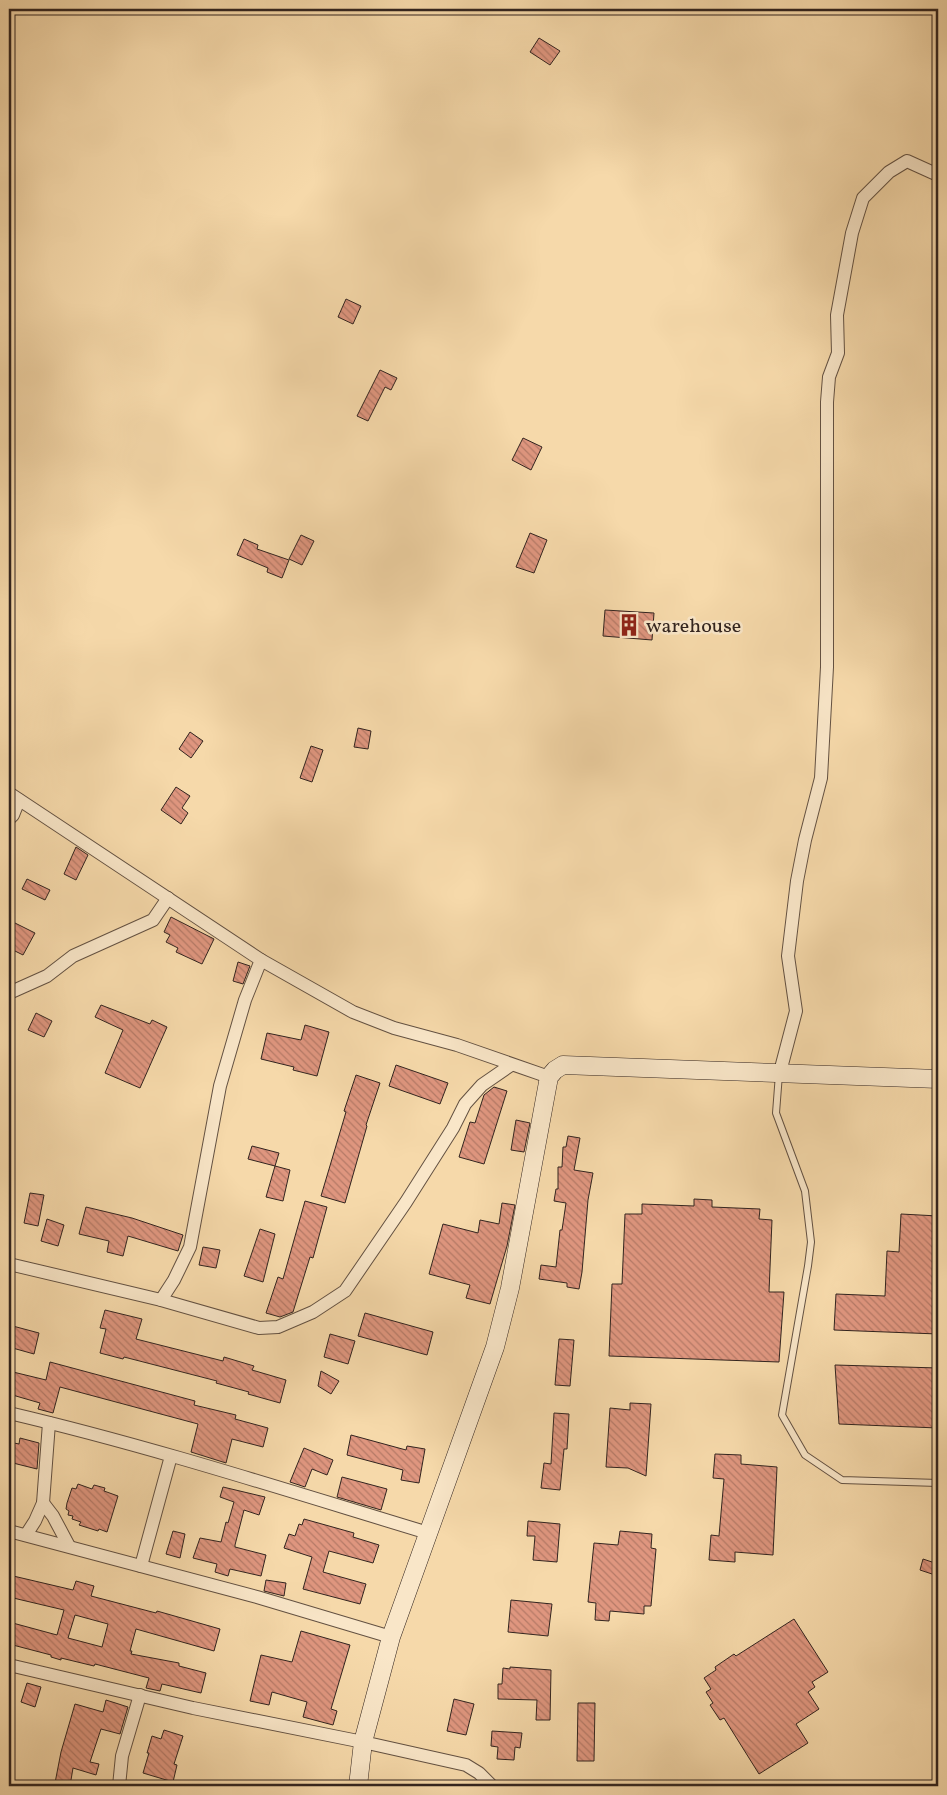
<svg xmlns="http://www.w3.org/2000/svg" width="947" height="1795" font-family="Vollkorn,serif">
  <style>
    .building { fill: url(#building-back-hatch); stroke: #32241f; fill-rule: evenodd }
    .lines { fill: none; stroke-linecap: round; stroke-linejoin: round }
    .lane-casing { stroke: #635142; stroke-width: 8 }
    .street-casing { stroke: #635142; stroke-width: 14 }
    .secondary-casing { stroke: #32241f; stroke-width: 19 }
    .lane { stroke: #f9e6c8; stroke-width: 6 }
    .street { stroke: #f9e6c8; stroke-width: 12 }
    .secondary { stroke: #f9e6c8; stroke-width: 18 }
    .labels { text-anchor: middle; stroke-width: 5; stroke-linejoin: round; paint-order: stroke }
    .poi-label { font-size: 20px; fill: #32241f; stroke: #f9e6c8; text-anchor: start }
  </style>
  <defs>
    <pattern id="building-back-hatch" width="6" height="6" patternUnits="userSpaceOnUse" patternTransform="scale(1.25)"><rect width="6" height="6" fill="#df967f"/><path d="M-1 5l2 2M0 0l6 6M5-1l2 2" fill="none" stroke="#b57a67"/></pattern>
  </defs>
  <rect width="100%" height="100%" fill="#f6d9aa"/>
  <filter id="stains"><feTurbulence type="fractalNoise" baseFrequency=".004" numOctaves="4"/><feColorMatrix values="0 0 0 0 .2 0 0 0 0 .09 0 0 0 0 .02 0 0 0 .5 -.17"/></filter>
  <radialGradient id="worn" r=".72"><stop offset=".6" stop-color="#630" stop-opacity="0"/><stop offset="1" stop-color="#630" stop-opacity=".3"/></radialGradient>
  <g class="building">
    <polygon points="539,38 560,51 550,65 530,52"/>
    <polygon points="346,299 361,306 353,324 338,317"/>
    <polygon points="380,370 397,378 391,390 385,387 368,421 357,416"/>
    <polygon points="523,438 542,447 531,470 512,460"/>
    <polygon points="530,533 547,540 534,573 516,567"/>
    <polygon points="301,535 314,541 302,565 289,559"/>
    <polygon points="244,539 258,545 257,549 289,560 282,578 267,572 268,568 237,555"/>
    <polygon points="605,610 654,613 652,640 603,636"/>
    <polygon points="358,728 371,731 368,749 354,747"/>
    <polygon points="190,732 203,741 191,758 179,749"/>
    <polygon points="311,746 323,750 312,782 300,778"/>
    <polygon points="176,787 190,796 182,808 188,813 181,824 161,810"/>
    <polygon points="76,847 88,855 76,880 64,874"/>
    <polygon points="27,879 50,890 45,900 22,889"/>
    <polygon points="171,917 214,939 202,964 176,952 178,948 166,942 170,935 164,932"/>
    <polygon points="9,920 35,933 23,955 9,948"/>
    <polygon points="238,962 250,966 243,984 233,981"/>
    <polygon points="101,1005 150,1024 152,1020 167,1027 140,1088 105,1073 123,1030 95,1017"/>
    <polygon points="36,1013 52,1021 44,1037 28,1030"/>
    <polygon points="305,1025 329,1032 317,1076 293,1070 294,1067 261,1059 267,1033 301,1040"/>
    <polygon points="396,1065 448,1083 440,1104 389,1086"/>
    <polygon points="356,1075 380,1083 366,1125 367,1126 345,1203 321,1196 346,1112 344,1111"/>
    <polygon points="494,1087 507,1091 484,1164 459,1157 470,1122 475,1123 484,1095"/>
    <polygon points="516,1120 530,1123 524,1152 511,1150"/>
    <polygon points="568,1136 580,1138 574,1170 593,1173 588,1200 582,1272 579,1289 567,1287 567,1283 539,1279 541,1265 556,1267 560,1230 562,1230 566,1203 554,1201 556,1189 558,1189 558,1167 562,1167 563,1147 566,1147"/>
    <polygon points="252,1146 279,1153 275,1166 290,1170 283,1201 266,1197 275,1166 248,1159"/>
    <polygon points="30,1193 44,1195 38,1226 24,1223"/>
    <polygon points="694,1199 712,1200 712,1207 760,1209 759,1219 772,1220 769,1292 784,1292 779,1362 609,1356 612,1284 622,1284 625,1214 642,1214 642,1204 694,1206"/>
    <polygon points="305,1201 327,1207 313,1258 310,1257 293,1312 280,1317 266,1313 278,1277 283,1279"/>
    <polygon points="502,1203 515,1205 507,1246 490,1304 466,1298 470,1285 429,1274 443,1224 478,1233 480,1220 499,1224"/>
    <polygon points="86,1207 132,1218 183,1235 178,1251 128,1236 123,1256 107,1252 109,1241 79,1234"/>
    <polygon points="901,1214 938,1216 938,1334 834,1330 836,1294 885,1296 887,1251 899,1252"/>
    <polygon points="47,1219 64,1225 58,1246 41,1241"/>
    <polygon points="260,1229 275,1234 263,1282 244,1276"/>
    <polygon points="203,1247 220,1250 216,1268 199,1265"/>
    <polygon points="105,1310 142,1319 136,1339 223,1361 224,1357 254,1366 252,1370 286,1380 280,1403 248,1394 249,1392 216,1383 217,1381 124,1357 123,1359 100,1353 106,1329 100,1328"/>
    <polygon points="365,1313 433,1332 427,1355 358,1336"/>
    <polygon points="9,1325 39,1333 34,1354 9,1347"/>
    <polygon points="330,1334 355,1341 348,1364 324,1357"/>
    <polygon points="559,1339 574,1340 570,1386 555,1385"/>
    <polygon points="50,1362 195,1401 194,1405 236,1415 235,1419 268,1428 263,1447 232,1439 226,1463 191,1452 198,1424 60,1387 53,1413 38,1409 40,1403 9,1394 9,1371 46,1380"/>
    <polygon points="835,1365 938,1368 938,1428 839,1424"/>
    <polygon points="321,1371 339,1381 331,1394 318,1386"/>
    <polygon points="630,1403 651,1404 646,1476 628,1468 606,1467 610,1408 630,1410"/>
    <polygon points="554,1413 569,1414 567,1449 564,1449 560,1490 541,1488 544,1463 551,1464"/>
    <polygon points="351,1435 406,1450 407,1446 425,1449 419,1483 401,1480 403,1470 347,1455"/>
    <polygon points="20,1438 39,1443 37,1469 9,1462 9,1442 19,1444"/>
    <polygon points="304,1448 333,1460 327,1475 312,1469 305,1487 290,1482"/>
    <polygon points="715,1454 741,1455 741,1464 777,1467 773,1555 735,1552 735,1562 709,1560 711,1535 719,1536 724,1479 713,1478"/>
    <polygon points="342,1477 387,1489 381,1510 337,1497"/>
    <polygon points="78,1484 92,1489 94,1485 105,1488 104,1491 118,1496 107,1532 99,1529 98,1531 79,1525 81,1522 72,1519 73,1516 68,1515 69,1511 66,1509 67,1503 72,1488 76,1489"/>
    <polygon points="223,1487 265,1497 259,1515 244,1510 235,1545 235,1547 266,1555 261,1576 230,1569 228,1576 215,1572 217,1564 193,1558 200,1538 221,1542 226,1522 228,1523 234,1502 220,1497"/>
    <polygon points="304,1519 354,1533 353,1537 379,1545 373,1563 329,1551 323,1572 366,1584 360,1604 303,1589 312,1557 284,1548 289,1534 295,1536 299,1524 302,1525"/>
    <polygon points="528,1521 560,1524 557,1562 533,1560 535,1536 527,1536"/>
    <polygon points="173,1531 185,1534 180,1558 166,1554"/>
    <polygon points="620,1531 652,1534 651,1548 656,1549 651,1606 644,1606 644,1614 610,1611 609,1621 595,1620 596,1603 588,1602 594,1543 618,1545"/>
    <polygon points="923,1559 938,1564 935,1575 920,1570"/>
    <path d="M9 1575 73 1590 76 1581 94 1586 91 1596 156 1613 157 1611 220 1629 214 1651 136 1629 130 1651H132L131 1654 179 1663V1666L206 1673 201 1693 162 1684 160 1691 146 1688 149 1678 95 1664 94 1666 61 1658V1660L51 1657V1655L9 1644V1622L57 1635 64 1610 9 1597ZM75 1615 108 1624 102 1647 68 1638Z"/>
    <polygon points="266,1580 286,1583 284,1596 264,1591"/>
    <polygon points="511,1600 552,1604 548,1636 508,1632"/>
    <polygon points="794,1619 828,1672 812,1682 815,1687 808,1692 819,1709 796,1724 808,1743 759,1774 724,1718 720,1720 710,1705 713,1703 706,1692 711,1689 704,1678 716,1670 715,1667 734,1654 736,1656"/>
    <polygon points="301,1631 350,1645 331,1709 337,1711 333,1725 303,1717 307,1702 272,1692 269,1705 250,1701 261,1655 292,1662"/>
    <polygon points="510,1667 551,1670 550,1720 536,1720 537,1700 498,1699 498,1684 502,1684 503,1668 510,1669"/>
    <polygon points="27,1683 41,1687 35,1707 21,1702"/>
    <polygon points="454,1699 474,1704 466,1735 447,1731"/>
    <polygon points="106,1700 128,1707 120,1734 101,1729 90,1762 99,1764 96,1775 73,1768 70,1786 55,1783 61,1752 75,1704 103,1712"/>
    <polygon points="578,1703 595,1703 594,1761 577,1761"/>
    <polygon points="164,1730 183,1736 174,1764 177,1765 173,1782 143,1773 149,1753 147,1753 152,1736 161,1739"/>
    <polygon points="492,1731 522,1733 520,1748 515,1747 514,1760 497,1759 498,1747 491,1746"/>
  </g>
  <g class="lines">
    <defs>
      <polyline id="lane" points="779,1074 776,1113 805,1191 811,1242 808,1266 782,1415 805,1455 842,1480 938,1483"/>
      <g id="street">
        <polyline points="9,793 261,960 353,1012 394,1028 457,1045 549,1077"/>
        <polyline points="9,819 13,815 19,800"/>
        <polyline points="9,993 47,976 73,956 153,920 168,898"/>
        <polyline points="780,1072 796,1011 788,956 797,881 805,840 821,778 827,667 827,402 829,377 838,353 837,315 852,233 863,198 889,172 907,161 938,175"/>
        <polyline points="9,1264 161,1300 259,1328 278,1327 313,1312 345,1291 406,1202 453,1128 465,1104 482,1085 511,1065"/>
        <polyline points="161,1300 174,1280 190,1247 220,1086 245,1000 261,960"/>
        <path d="M9 1413C150 1446 289 1491 428 1533"/>
        <polyline points="43,1503 53,1516 69,1546"/>
        <polyline points="9,1531 257,1597 391,1637"/>
        <polyline points="26,1535 35,1521 43,1503 49,1423"/>
        <polyline points="141,1566 171,1456"/>
        <polyline points="9,1665 193,1708 363,1742 466,1765 479,1773 492,1786"/>
        <polyline points="119,1786 122,1756 140,1695"/>
      </g>
      <polyline id="secondary" points="358,1786 363,1742 391,1637 495,1347 510,1288 549,1077 555,1070 563,1065 938,1079"/>
    </defs>
    <use href="#lane" class="lane-casing"/>
    <use href="#street" class="street-casing"/>
    <use href="#secondary" class="secondary-casing"/>
    <use href="#lane" class="lane"/>
    <use href="#street" class="street"/>
    <use href="#secondary" class="secondary"/>
  </g>
  <defs>
    <symbol id="building-bare" viewBox="-9 -9 18 18"><path d="M-4-6H4V6H1V3H-1V6H-4ZM-2.5-4.3h1.7v1.8h-1.7ZM.8-4.3h1.7v1.8H.8ZM-2.5-1h1.7V.8h-1.7ZM.8-1h1.7V.8H.8Z" fill="#8f2418" stroke="#f9e6c8" stroke-width="2.5" paint-order="stroke"/></symbol>
  </defs>
  <g fill-rule="evenodd">
    <use href="#building-bare" x="613" y="609" width="32" height="32"/>
  </g>
  <g class="labels">
    <g class="poi-label">
      <text x="646" y="632">warehouse</text>
    </g>
  </g>
  <rect width="947" height="1795" fill="none" stroke="#f6d9aa" stroke-width="30"/>
  <rect x="10" y="10" width="927" height="1775" fill="none" stroke="#32241f" stroke-width="2.5"/>
  <rect x="15" y="15" width="917" height="1765" fill="none" stroke="#32241f"/>
  <rect width="100%" height="100%" filter="url(#stains)"/>
  <rect width="100%" height="100%" fill="url(#worn)"/>
</svg>
